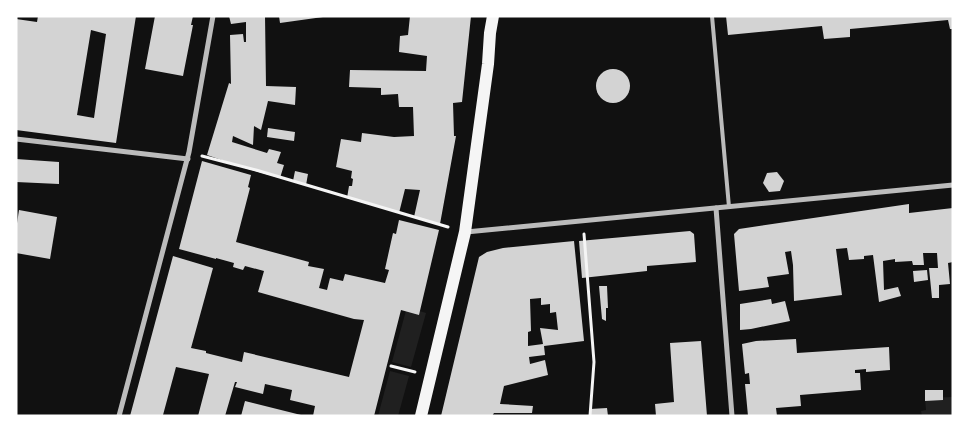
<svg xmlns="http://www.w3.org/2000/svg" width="969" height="432" font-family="Quicksand,sans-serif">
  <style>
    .green { fill: #202020 }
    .building { fill: #d3d3d3; fill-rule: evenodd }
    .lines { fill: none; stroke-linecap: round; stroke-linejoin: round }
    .path { stroke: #f5f5f5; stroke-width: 3 }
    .service { stroke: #bcbcbc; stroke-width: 4 }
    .minor { stroke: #bcbcbc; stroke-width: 5 }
    .primary { stroke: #f5f5f5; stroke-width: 12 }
  </style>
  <rect width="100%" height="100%" fill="#111"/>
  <g class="green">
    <polygon points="407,307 426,313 411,367 392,362"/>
    <polygon points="390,371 409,376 398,416 378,416"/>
    <polygon points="953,397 953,416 922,416 921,411 926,410 925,398"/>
  </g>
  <g class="building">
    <path d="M38 16H136L116 143 16 130V19L37 22ZM91 30 106 34 94 118 77 115Z"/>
    <polygon points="155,16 193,16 191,25 193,25 183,76 145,69"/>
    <polygon points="229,16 265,16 266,86 296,87 295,105 268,101 261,130 254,126 253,145 233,136 232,142 267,153 269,149 281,152 277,163 284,165 280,178 248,169 207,155 229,83 231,84 230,35 243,34 244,42 246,42 246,22 231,24"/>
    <polygon points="279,16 323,16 323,17 280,23"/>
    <polygon points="410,16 471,16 462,102 453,103 454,136 456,136 440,224 414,217 420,190 405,189 399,213 347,198 349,186 352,186 353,179 351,178 352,171 336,167 341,139 361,142 362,133 394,137 414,136 413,107 399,107 398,94 381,95 381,88 349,87 350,70 426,71 427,56 399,52 400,36 408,35"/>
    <polygon points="726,16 953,16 953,29 950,29 948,20 850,29 850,37 824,39 822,26 728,35"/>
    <circle cx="613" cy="86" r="17"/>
    <polygon points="268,128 295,132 294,141 267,137"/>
    <polygon points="16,159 59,162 59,184 16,182"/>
    <polygon points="202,161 251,175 248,187 250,188 236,242 309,262 308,266 324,269 319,288 327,290 330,278 343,281 345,274 385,283 389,270 385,269 393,233 396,234 399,220 439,230 419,315 401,310 374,416 313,416 315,406 290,400 292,390 265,384 263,394 235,387 237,382 235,382 225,416 198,416 209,374 176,367 163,415 130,416 173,256 213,268 191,348 206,351 206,353 242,362 244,352 349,377 364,320 354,319 258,292 264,271 245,266 243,270 233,267 234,263 216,258 216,259 179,249"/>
    <polygon points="295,171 308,174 306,185 293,181"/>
    <polygon points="777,172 784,181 780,191 769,192 763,183 767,173"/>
    <polygon points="909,204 909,213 953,208 953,262 948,263 950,284 939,285 939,298 932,298 929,268 938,268 937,253 923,253 924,265 913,265 912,261 895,262 895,259 883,261 884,290 898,287 901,296 879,302 873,255 864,256 864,259 849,260 847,248 836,249 842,295 794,301 793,265 791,251 785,252 789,274 767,277 769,287 739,291 734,234 739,229"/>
    <polygon points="19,210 57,217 50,259 16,253 16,230"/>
    <polygon points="690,231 694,234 696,262 647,266 647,271 582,278 579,241"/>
    <path d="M574 241 584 341 544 346 545 355 529 357 530 364 545 360 548 375 504 386 500 404 533 406 532 413H494L492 416H441L479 257 487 252 503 248ZM541 298V305L550 304V313L556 312 558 330 540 328 543 344 528 346V332L531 331 530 299Z"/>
    <polygon points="927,270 928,280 914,282 913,271"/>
    <polygon points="599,286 607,286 608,308 606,308 606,321 602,319"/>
    <polygon points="771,299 772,304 785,301 790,321 751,329 740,330 740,304"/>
    <polygon points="796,339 797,353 889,347 890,370 866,372 866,369 855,370 855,373 860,373 861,390 800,395 801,406 776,408 777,416 748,416 745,384 750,384 749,373 745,374 742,344 756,341"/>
    <polygon points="701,341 707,416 656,416 655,404 674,402 670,343"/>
    <polygon points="925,390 943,390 943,400 925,401"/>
    <polygon points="245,401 301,415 301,416 241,416"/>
    <polygon points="607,408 608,416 589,416 590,409"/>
  </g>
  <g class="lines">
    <g class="path">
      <polyline points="202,156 256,170 448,227"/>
      <polyline points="584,234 594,362 590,416"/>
      <polyline points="391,366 415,372"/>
    </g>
    <polyline class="service" points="712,16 729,207"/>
    <g class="minor">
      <polyline points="16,139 188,159"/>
      <polyline points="716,208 732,416"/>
      <polyline points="466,232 953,185"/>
      <polyline points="119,416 189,152 213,16"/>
    </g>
    <polyline class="primary" points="421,416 465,232 488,64 490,33 493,16"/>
  </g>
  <rect width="969" height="432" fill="none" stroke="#ffffff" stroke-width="35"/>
</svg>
